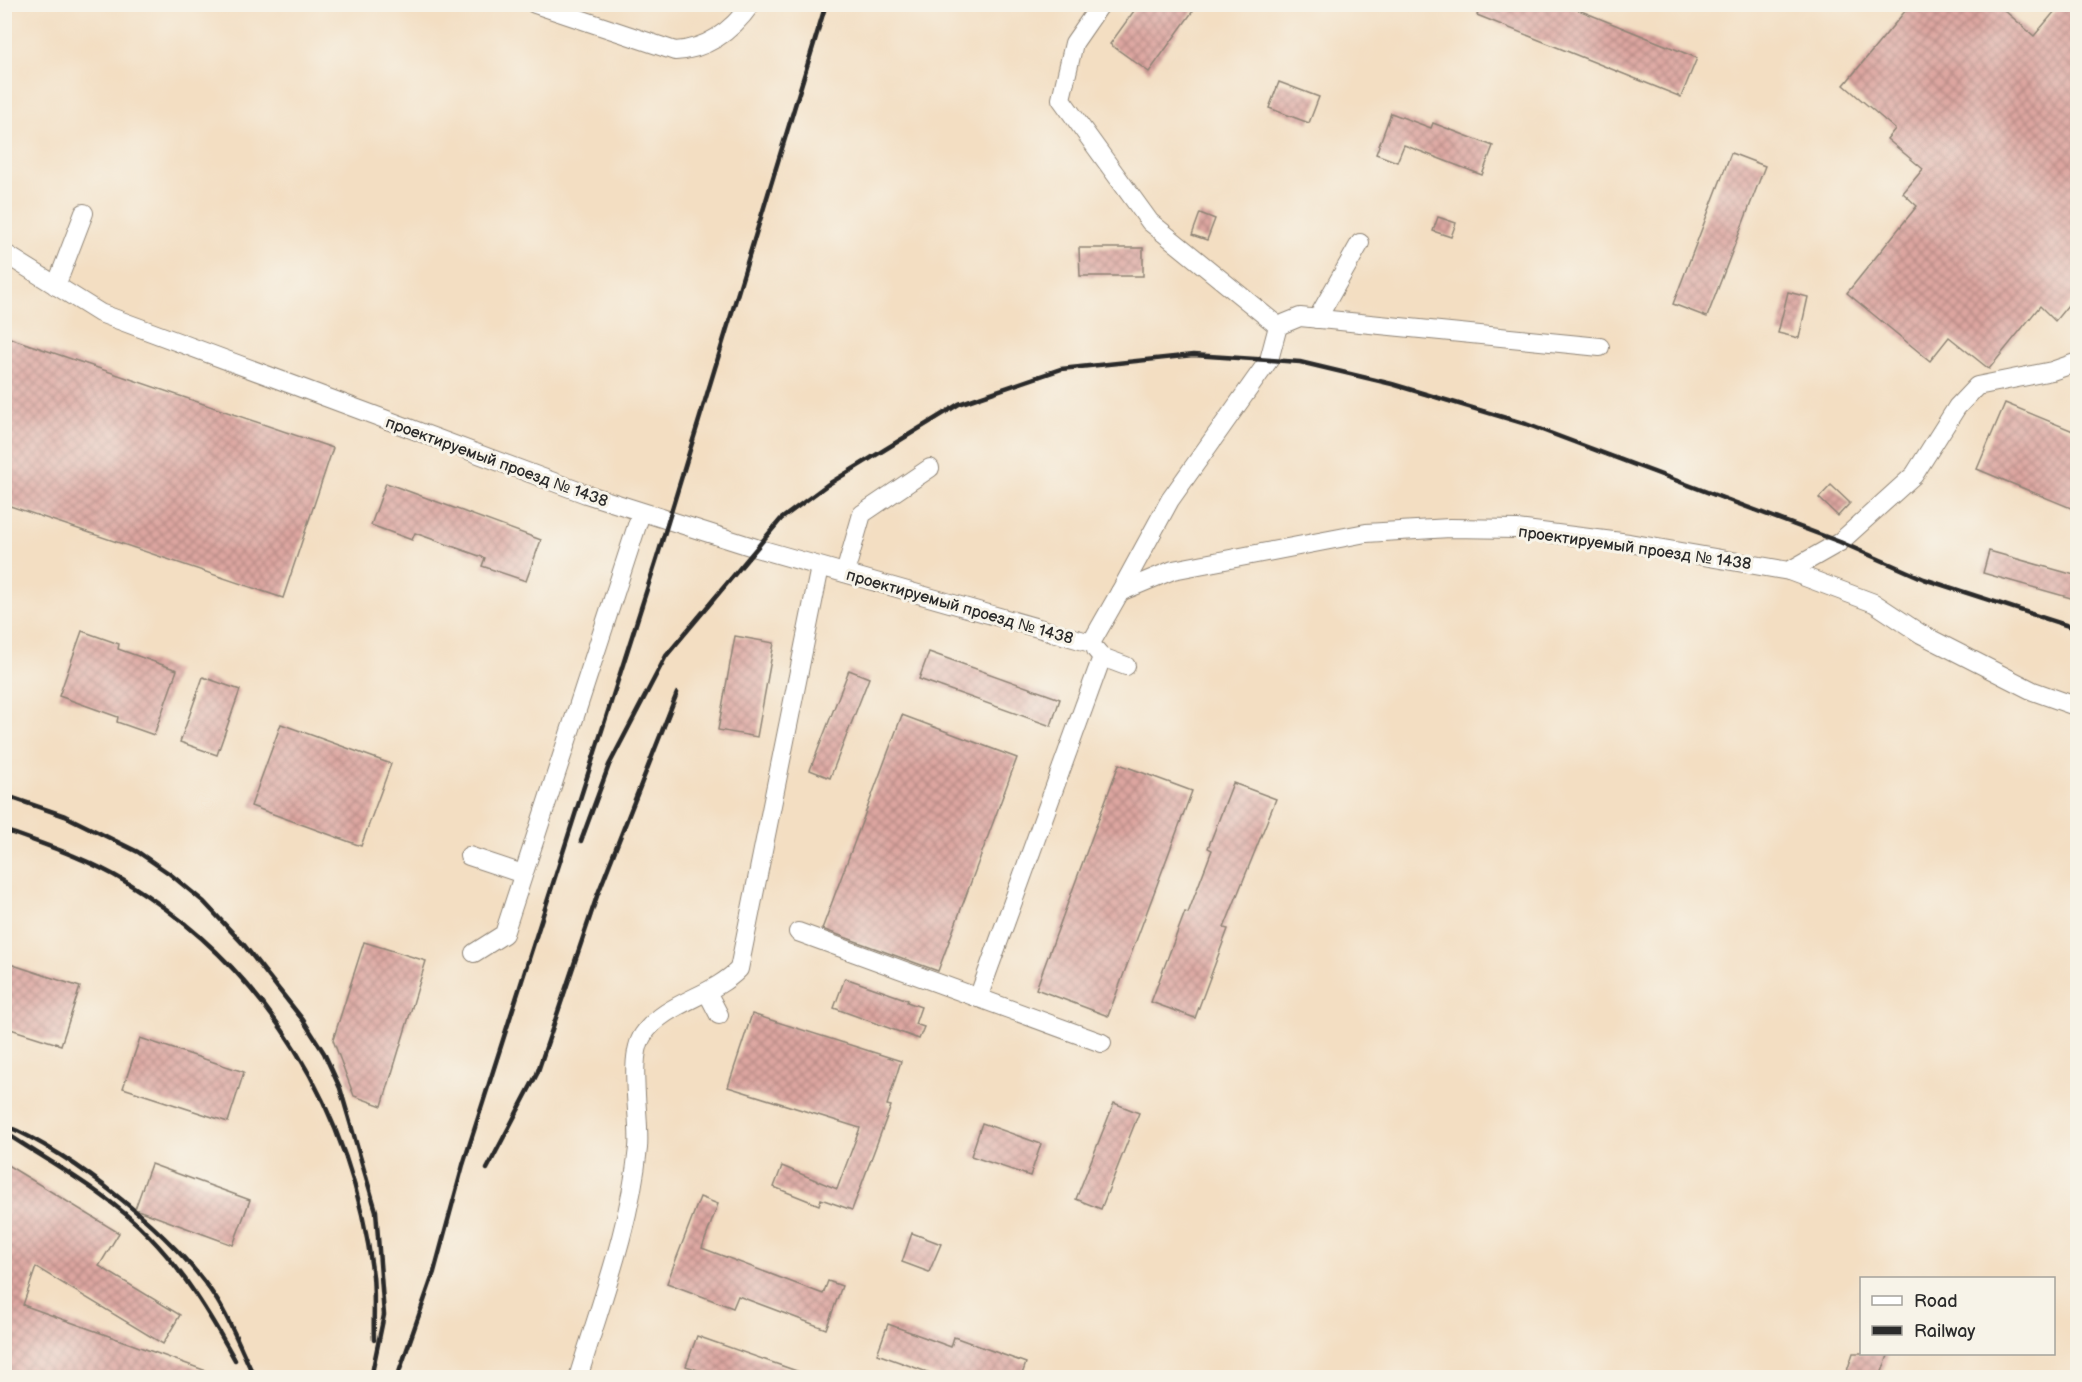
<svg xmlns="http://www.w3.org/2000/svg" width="2082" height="1382" font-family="'Balsamiq Sans',sans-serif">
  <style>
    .building { fill: url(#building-cross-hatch) }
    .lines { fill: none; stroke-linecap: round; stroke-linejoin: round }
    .minor-casing { stroke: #8f8476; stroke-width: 20 }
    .minor { stroke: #fff; stroke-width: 18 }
    .rail { stroke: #2b2b2b; stroke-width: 4.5 }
    .labels { text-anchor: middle; stroke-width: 6; stroke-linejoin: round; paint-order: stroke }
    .street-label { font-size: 16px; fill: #2b2b2b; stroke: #f7f3e8 }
  </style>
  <defs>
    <pattern id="building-cross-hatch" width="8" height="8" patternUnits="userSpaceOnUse" patternTransform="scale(1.5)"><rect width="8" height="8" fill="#dda6a0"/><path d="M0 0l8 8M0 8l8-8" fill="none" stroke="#b38783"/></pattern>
  </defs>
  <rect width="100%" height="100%" fill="#f7f3e8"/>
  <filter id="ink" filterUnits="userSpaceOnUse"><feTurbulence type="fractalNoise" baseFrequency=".0167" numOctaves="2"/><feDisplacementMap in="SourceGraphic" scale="12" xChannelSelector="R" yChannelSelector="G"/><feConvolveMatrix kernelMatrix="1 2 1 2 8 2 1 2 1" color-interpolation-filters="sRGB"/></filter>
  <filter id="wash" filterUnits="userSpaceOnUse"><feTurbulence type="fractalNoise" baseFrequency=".008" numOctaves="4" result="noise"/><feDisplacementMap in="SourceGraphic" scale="24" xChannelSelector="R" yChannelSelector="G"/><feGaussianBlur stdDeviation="1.35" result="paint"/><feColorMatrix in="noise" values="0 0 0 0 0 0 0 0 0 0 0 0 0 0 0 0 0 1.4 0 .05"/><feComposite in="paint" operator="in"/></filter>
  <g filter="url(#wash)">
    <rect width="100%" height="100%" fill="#f3dec2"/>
    <g id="blocks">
      <g class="building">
        <polygon points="1139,4 1198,4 1149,72 1110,44"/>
        <polygon points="1481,4 1564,4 1697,58 1681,97 1477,15"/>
        <polygon points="1911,4 1997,4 2034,36 2061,4 2078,4 2078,293 2055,321 2040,306 1989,369 1949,337 1930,361 1847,293 1917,206 1903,193 1923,169 1887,139 1895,129 1844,85"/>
        <polygon points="1279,82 1319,97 1309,123 1269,108"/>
        <polygon points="1391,113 1431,128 1433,123 1493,146 1482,175 1404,145 1397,162 1376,154"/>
        <polygon points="1731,153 1765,166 1707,317 1673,304"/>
        <polygon points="1200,213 1215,219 1207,240 1192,235"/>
        <polygon points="1438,217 1456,223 1451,237 1433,231"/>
        <polygon points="1079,248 1143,248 1143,276 1080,276"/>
        <polygon points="1788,292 1808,297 1799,338 1778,333"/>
        <polygon points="4,336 333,448 283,598 4,504"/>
        <polygon points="2005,403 2078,433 2078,511 1977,469"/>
        <polygon points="386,483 541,540 526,581 482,566 485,558 415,533 412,540 371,525"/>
        <polygon points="1831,485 1850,503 1838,516 1819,498"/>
        <polygon points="1989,551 2078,576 2078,600 1983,573"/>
        <polygon points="82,631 119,644 118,649 177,670 154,735 117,722 118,717 59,696"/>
        <polygon points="735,636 774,643 757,737 718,730"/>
        <polygon points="929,652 1060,699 1051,726 919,679"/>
        <polygon points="849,670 869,678 830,778 810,770"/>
        <polygon points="203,677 240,690 217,755 180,742"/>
        <polygon points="902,715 1017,758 938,971 822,929"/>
        <polygon points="281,724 391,764 361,846 251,806"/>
        <polygon points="1119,764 1192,791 1108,1016 1036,989"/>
        <polygon points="1233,783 1276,799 1224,928 1228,929 1195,1018 1151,1002 1185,912 1188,913 1212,850 1208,848"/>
        <polygon points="364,942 426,961 382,1106 354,1096 333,1040"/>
        <polygon points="4,962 80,987 61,1045 4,1027"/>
        <polygon points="845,978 908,1000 907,1002 921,1007 915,1024 924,1027 919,1039 834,1008"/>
        <polygon points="752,1014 901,1061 887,1105 891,1106 852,1210 821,1199 819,1205 774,1187 782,1166 837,1189 860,1128 728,1087"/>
        <polygon points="140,1038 244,1072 228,1122 123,1088"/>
        <polygon points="1114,1103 1139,1113 1101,1209 1076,1199"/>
        <polygon points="982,1123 1041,1144 1030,1176 971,1156"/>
        <polygon points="4,1163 119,1233 99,1266 180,1315 163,1344 36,1267 23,1305 223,1377 4,1377"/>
        <polygon points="151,1164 250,1200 233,1245 135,1209"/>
        <polygon points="700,1197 718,1204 702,1248 823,1294 828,1281 842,1286 826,1329 738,1296 733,1308 667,1283"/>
        <polygon points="912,1233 941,1244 929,1272 902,1262"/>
        <polygon points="888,1324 951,1347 954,1337 1026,1363 1021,1377 941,1377 877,1354"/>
        <polygon points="697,1336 808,1375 807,1377 718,1377 686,1366"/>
        <polygon points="1853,1353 1889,1353 1880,1377 1845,1377"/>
      </g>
    </g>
  </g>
  <g filter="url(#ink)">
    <use href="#blocks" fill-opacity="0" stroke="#8f8476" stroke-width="1.5"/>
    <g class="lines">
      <defs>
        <g id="minor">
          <path d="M535 4 675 51C708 49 732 31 751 4"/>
          <polyline points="1101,4 1074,43 1061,99 1150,222 1278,326 1269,360 1170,500 1120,592"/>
          <polyline points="4,253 100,313 586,494 756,548 1091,643 1120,592 1173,570 1366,533 1450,528 1517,529 1629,543 1789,571 1874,603 1921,634 2033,691 2078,707"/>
          <polyline points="56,286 84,213"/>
          <polyline points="1317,319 1360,243"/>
          <polyline points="1278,326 1300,317 1600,347"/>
          <polyline points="1789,571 1840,542 1914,475 1957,407 1977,386 2052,371 2078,362"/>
          <polyline points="845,573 862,514 930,468"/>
          <polyline points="1096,650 1102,657 1126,666"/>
          <polyline points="469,856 523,874"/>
          <polyline points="798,932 1102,1043"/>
          <polyline points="474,953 504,934 641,513"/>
          <polyline points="707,992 719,1015"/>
          <polyline points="978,998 1102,657"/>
          <path d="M578 1378C601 1302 630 1227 638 1148 641 1119 627 1058 643 1035 665 1002 712 997 739 969L820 567"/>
        </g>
      </defs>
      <use href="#minor" class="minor-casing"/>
      <use href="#minor" class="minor"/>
      <g class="rail">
        <polyline points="4,795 65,816 138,852 170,874 204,902 244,945 303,1020 324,1053 340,1088 376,1211 384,1315 371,1378"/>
        <path d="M4 830C46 845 88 859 126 882 269 970 352 1111 373 1276 375 1297 373 1319 374 1340"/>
        <polyline points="581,841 609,765 666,656 781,519 827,485 959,404 1061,369 1193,355 1300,362 1392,384 1526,424 1840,542 1924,579 2078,629"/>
        <path d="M4 1125C72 1152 178 1238 217 1300 232 1324 242 1352 255 1378"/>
        <path d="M4 1132C53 1164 109 1194 149 1236 185 1273 210 1315 235 1360"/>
        <polyline points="487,1169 537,1074 597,896 677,693"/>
        <polyline points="397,1378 434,1272 463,1165 657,558 826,4"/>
      </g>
    </g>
  </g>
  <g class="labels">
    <g class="street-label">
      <text transform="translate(497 461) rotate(20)" y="6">проектируемый проезд № 1438</text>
      <text transform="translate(1635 547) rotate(8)" y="6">проектируемый проезд № 1438</text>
      <text transform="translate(960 606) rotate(16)" y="6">проектируемый проезд № 1438</text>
    </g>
  </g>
  <rect width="2082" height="1382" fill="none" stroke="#f7f3e8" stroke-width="24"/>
  <rect x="1860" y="1277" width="195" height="78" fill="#f7f3e8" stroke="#a5a39c" stroke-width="1.5"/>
  <rect x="1872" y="1296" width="30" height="9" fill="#ffffff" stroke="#a5a39c" stroke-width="1.5"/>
  <text x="1914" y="1307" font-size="18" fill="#2b2b2b">Road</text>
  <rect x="1872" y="1326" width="30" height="9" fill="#2b2b2b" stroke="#a5a39c" stroke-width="1.5"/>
  <text x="1914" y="1337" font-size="18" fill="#2b2b2b">Railway</text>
</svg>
